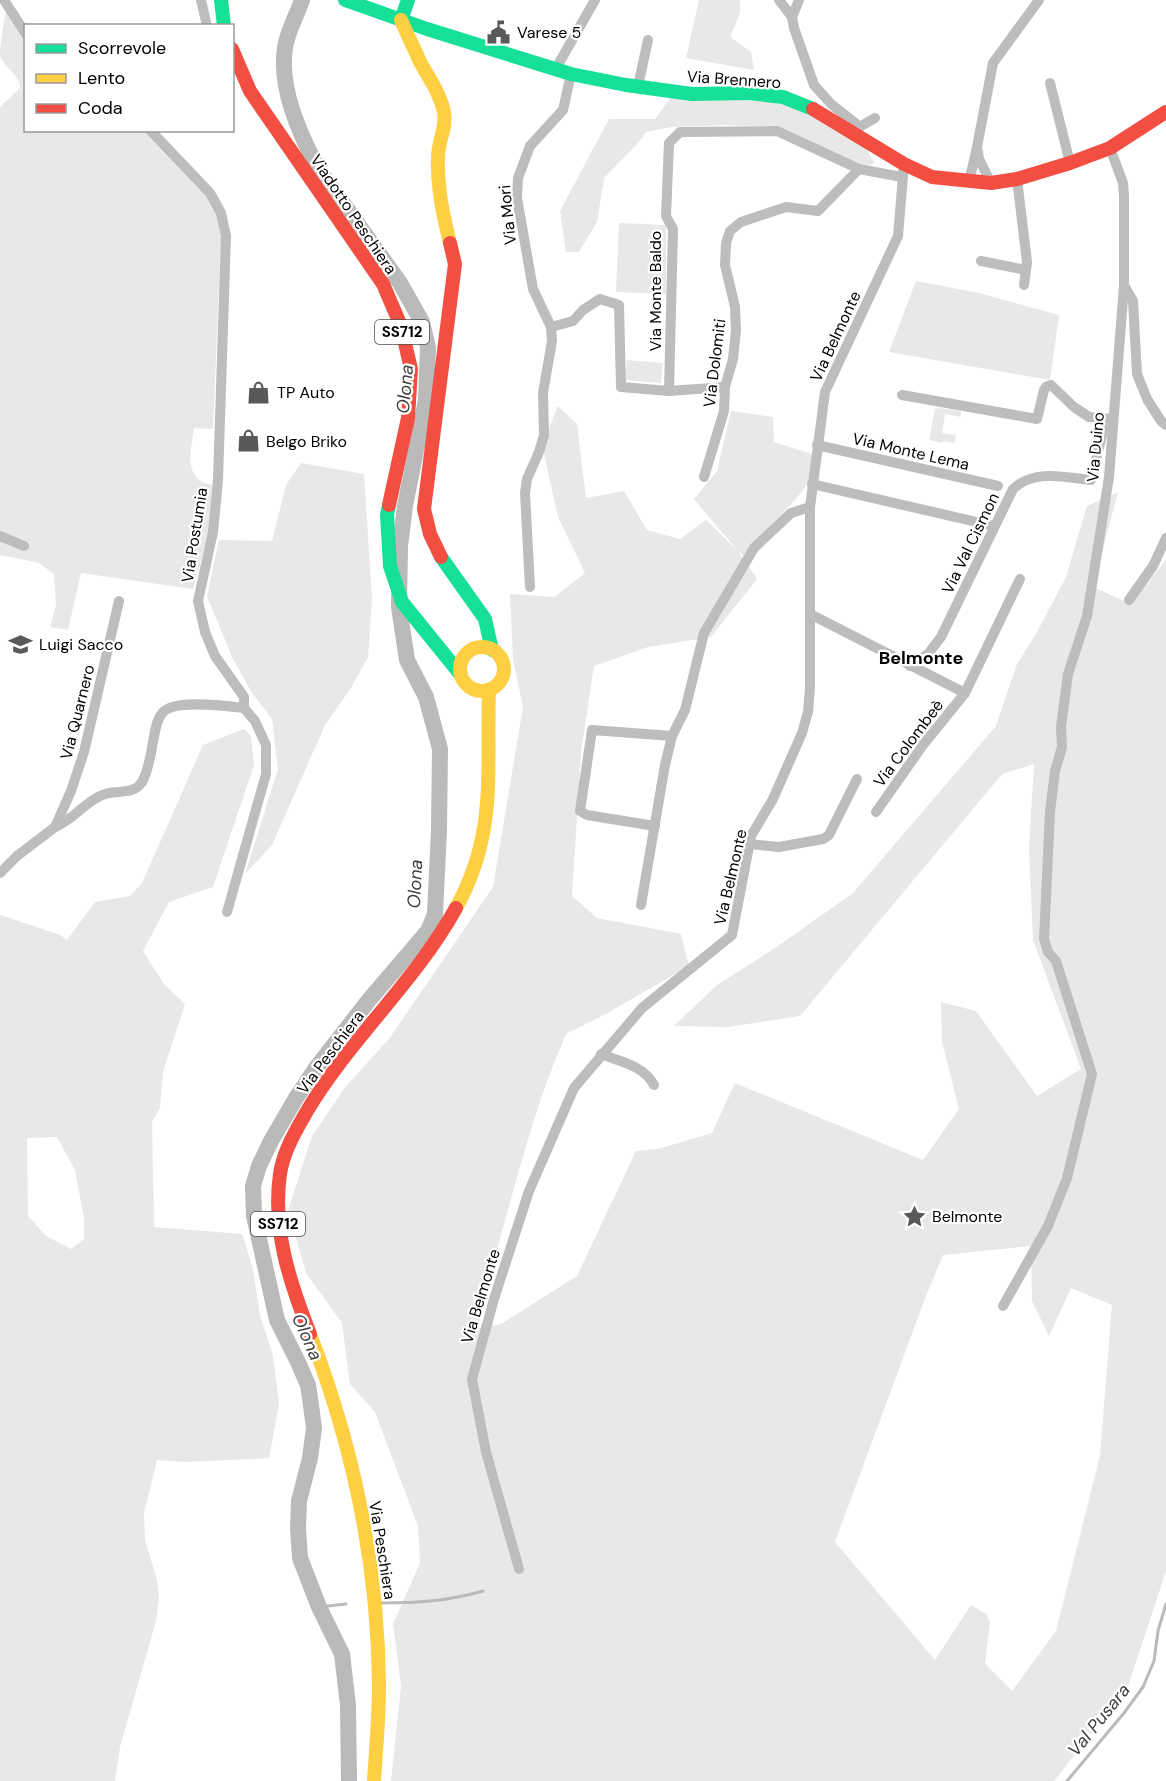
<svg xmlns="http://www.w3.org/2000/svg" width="1166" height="1781" font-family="'DM Sans',sans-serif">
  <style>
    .green { fill: #e8e8e8; fill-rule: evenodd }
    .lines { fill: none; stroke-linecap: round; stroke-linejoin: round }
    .stream { stroke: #bababa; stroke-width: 3 }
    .river { stroke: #bababa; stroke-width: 16 }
    .street { stroke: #bdbdbd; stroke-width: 10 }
    .fast { stroke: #16e098; stroke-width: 14 }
    .slow { stroke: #ffcf43; stroke-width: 14 }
    .jam { stroke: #f24e42; stroke-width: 14 }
    .labels { text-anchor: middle; stroke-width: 4.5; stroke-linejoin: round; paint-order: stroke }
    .shield { fill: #fff; stroke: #4c4c4c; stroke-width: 1.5 }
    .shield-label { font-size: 15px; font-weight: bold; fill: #000 }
    .poi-label { font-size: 16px; fill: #000; stroke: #fff; text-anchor: start }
    .street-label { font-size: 16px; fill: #000; stroke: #fff }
    .water-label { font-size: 18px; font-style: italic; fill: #3d3d3d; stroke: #fff }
    .neighbourhood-label { font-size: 18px; font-weight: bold; fill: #000; stroke: #fff }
  </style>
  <rect width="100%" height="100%" fill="#fff"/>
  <g class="green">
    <polygon points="699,0 740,0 740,13 730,37 751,52 754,70 686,58"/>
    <path d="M6 10 25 41 26 130 144 131 208 195 217 213 221 238 213 429 194 428C191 449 182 480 212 485L209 531 193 589 81 573 68 630 50 627 56 605 54 574 39 563 0 555V107L20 88C20 74 4 68 0 55 0 42 4 23 6 10Z"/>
    <polygon points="671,97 781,102 816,115 866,148 874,162 872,165 858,164 778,127 726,125 672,127 646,132 639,142 604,178 597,222 579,252 566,252 560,211 609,119 655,119"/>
    <polygon points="619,223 666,225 666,294 616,292"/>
    <polygon points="916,281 979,293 1059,315 1050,380 889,352"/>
    <polygon points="627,360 663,363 661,383 625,380"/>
    <path d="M558 406 577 424 586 498 624 491 647 530 680 539 706 520 738 551 694 499 717 471 731 411 773 417 774 442 812 454C811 462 811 470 809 478 803 500 758 532 744 556L738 551 757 579 711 637 648 647 594 666 581 752 572 896 597 918 681 934 689 966 604 1015 566 1034C540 1093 523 1155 506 1217 497 1251 483 1295 479 1328L501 1324 577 1276 636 1151 658 1149 712 1133 735 1083 923 1160 959 1109 942 1042 941 1002 976 1011 1037 1096 1081 1069 1033 940 1029 848 1034 764 1002 774 800 1016 728 1027 674 1026 717 985 778 946 853 893 996 726 1017 664 1036 634 1066 577 1087 506 1118 492 1093 587 1131 604 1166 560V1571L1128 1686 1054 1781H391L401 1686 393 1624 420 1563 418 1526 375 1412 350 1384 342 1323 306 1273 288 1211 312 1136 346 1086 389 1039 493 887 523 707 513 659 510 594 554 597 585 573 558 517 542 445ZM1031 1246 1032 1301 1049 1336 1071 1288 1112 1305 1100 1456 1056 1631 1012 1691 985 1664 990 1622 986 1614 971 1605 935 1660 835 1542 924 1301 943 1255Z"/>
    <polygon points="938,408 961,411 961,417 945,414 942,433 956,435 954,443 943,441 943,443 929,440 935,409"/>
    <polygon points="301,463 364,474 372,598 368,657 351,688 325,725 272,845 245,874 278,769 272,719 252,693 233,659 207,596 219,540 272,541 286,485"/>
    <path d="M244 729 251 736 254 765 213 887 169 902 143 951 164 984 185 1004 163 1072 160 1108 152 1122 154 1227 242 1234 253 1269 260 1315 273 1356 279 1404 269 1458 186 1462 157 1460 144 1513 145 1540 157 1580 159 1597 156 1621 120 1747 115 1781H0V915L60 935 67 940 95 902 130 896 142 883 203 745ZM57 1137 75 1170 84 1218V1239L71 1249 46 1236 28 1216 27 1138Z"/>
  </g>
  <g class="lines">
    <g class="stream">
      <path d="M381 1603C417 1603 448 1601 483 1591"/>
      <polyline points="319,1607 346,1604"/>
      <polyline points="1067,1781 1124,1713 1143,1687 1154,1661 1158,1631 1166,1604"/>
    </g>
    <path class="river" d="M302 0C297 15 287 32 285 48 279 88 299 132 317 167L400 283 422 322 428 347 426 400 405 506 400 546 399 607 407 660 426 697 440 749 439 830 435 914 428 931 369 1000 316 1068 296 1098 271 1141 259 1166 253 1186 254 1216 277 1320 298 1362 308 1385 310 1398 314 1428 310 1458 299 1501 298 1528 300 1558 319 1607 342 1654 348 1705 349 1781"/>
    <g class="street">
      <polyline points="4,0 26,34"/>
      <polyline points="201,0 207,26"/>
      <polyline points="779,0 792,17"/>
      <polyline points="799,0 792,17 794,28 814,85 831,104 860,127"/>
      <polyline points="555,70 595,0"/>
      <polyline points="1050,83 1070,163"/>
      <polyline points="638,86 648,40"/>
      <polyline points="150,130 210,193 221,213 226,236 218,480 213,532 198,601 205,632 215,656 244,697 244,708 255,721 266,745 266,774 227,912"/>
      <polyline points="857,131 861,126 875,118"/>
      <polyline points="978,151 979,159 991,183"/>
      <polyline points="1017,179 1027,262 1024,285"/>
      <polyline points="969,182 977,147 993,63 1039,0"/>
      <polyline points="981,261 1026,270"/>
      <polyline points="1125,287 1133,301 1137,374 1147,399 1161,421 1166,425"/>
      <polyline points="551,327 573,321 583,310 600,299 619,305 621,387 669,391 725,387"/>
      <polyline points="669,391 673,229 666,216 669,143 680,132 777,131 859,169"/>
      <polyline points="902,395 1037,419 1044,390 1046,387 1051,385 1074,407 1089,417 1113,419"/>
      <polyline points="817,445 998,486"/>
      <polyline points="704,477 724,411 725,387 733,359 736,330 735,307 725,265 726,243 730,231 741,222 786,207 818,211 859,169 902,177"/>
      <polyline points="812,484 994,526"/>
      <polyline points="0,536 24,546"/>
      <polyline points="530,587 525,493 527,479 539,452 544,435 543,393 552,341 551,327 533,289 517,198 518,178 530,146 563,110 571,74"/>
      <polyline points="1129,600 1153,566 1166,538"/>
      <polyline points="810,614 965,693"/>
      <path d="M910 666 928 654 941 637 1013 489C1034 469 1064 477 1091 480L1106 419"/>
      <polyline points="876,812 923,745 965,693 1020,579"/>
      <polyline points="655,826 587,815 580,811 592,730 672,736"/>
      <path d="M55 827C73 820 83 804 100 796 114 788 132 797 142 782 148 772 151 754 153 742 155 732 156 720 163 712 176 699 226 706 244 708"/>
      <polyline points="750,844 779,847 823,839 829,835 857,779"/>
      <polyline points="0,873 17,856 55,827 71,791 84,752 119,601"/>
      <polyline points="641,905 665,765 672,736 685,710 704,633 754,548 791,513 810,507"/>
      <path d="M601 1054C621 1062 643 1065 654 1085"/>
      <polyline points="1003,1306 1048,1226 1067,1178 1092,1074 1056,961 1048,952 1044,939 1050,812 1055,771 1062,747 1061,727 1068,674 1087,616 1109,477 1124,286 1124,196 1123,183 1110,148"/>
      <polyline points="519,1569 486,1452 472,1379 494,1299 529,1191 574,1088 642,1008 732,935 751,836 773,799 802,733 808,712 810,687 810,507 825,392 898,236 904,164"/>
    </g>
    <g class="fast">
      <polyline points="221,0 224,26"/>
      <polyline points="345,0 427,29 571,74 626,85 692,94 748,93 783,97 813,109"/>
      <polyline points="401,20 408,0"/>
      <polyline points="389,505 387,515 390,566 402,602 461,675"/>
      <polyline points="441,557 485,619 492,650"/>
    </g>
    <g class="slow">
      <path d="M401 20C407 34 414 48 420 62 429 78 440 93 444 112 447 128 438 141 438 157 437 187 443 215 450 243"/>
      <circle cx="482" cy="669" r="22"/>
      <path d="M456 908C498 832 486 772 489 690"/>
      <path d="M310 1334C353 1446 378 1566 379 1685 379 1718 376 1749 374 1781"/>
    </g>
    <g class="jam">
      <polyline points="232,49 250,91 383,284 401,326 411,369 408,418 389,505"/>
      <polyline points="813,109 904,164 932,177 991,183 1017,179 1070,163 1110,148 1166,112"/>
      <polyline points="441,557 430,534 424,509 455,264 450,243"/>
      <path d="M310 1334C290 1283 272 1230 280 1174 283 1152 296 1130 307 1111 350 1039 415 982 456 908"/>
    </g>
  </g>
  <defs>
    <symbol id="civic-bare" viewBox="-9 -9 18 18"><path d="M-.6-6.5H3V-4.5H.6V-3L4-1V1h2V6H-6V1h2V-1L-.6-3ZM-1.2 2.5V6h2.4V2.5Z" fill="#595959" stroke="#fff" stroke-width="2.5" paint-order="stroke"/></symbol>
    <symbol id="shop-bare" viewBox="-9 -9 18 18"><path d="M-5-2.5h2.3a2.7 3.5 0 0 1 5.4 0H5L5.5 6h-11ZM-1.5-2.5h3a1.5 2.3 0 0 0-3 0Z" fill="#595959" stroke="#fff" stroke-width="2.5" paint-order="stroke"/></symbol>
    <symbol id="school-bare" viewBox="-9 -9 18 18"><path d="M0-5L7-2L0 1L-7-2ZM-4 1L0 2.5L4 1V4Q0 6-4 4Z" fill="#595959" stroke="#fff" stroke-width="2.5" paint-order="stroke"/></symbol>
    <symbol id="sight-bare" viewBox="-9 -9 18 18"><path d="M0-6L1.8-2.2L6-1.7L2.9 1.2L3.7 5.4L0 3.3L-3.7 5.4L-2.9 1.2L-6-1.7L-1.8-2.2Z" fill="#595959" stroke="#fff" stroke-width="2.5" paint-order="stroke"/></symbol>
  </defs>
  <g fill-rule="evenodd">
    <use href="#civic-bare" x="482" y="16" width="33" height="33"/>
    <use href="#shop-bare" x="242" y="376" width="33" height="33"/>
    <use href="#shop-bare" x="232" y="424" width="33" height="33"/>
    <use href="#school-bare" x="4" y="628" width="33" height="33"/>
    <use href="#sight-bare" x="898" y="1200" width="33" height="33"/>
  </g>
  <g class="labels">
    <g class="shield">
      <rect x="375" y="320" width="54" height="24" rx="4.5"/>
      <rect x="251" y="1212" width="54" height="24" rx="4.5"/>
    </g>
    <g class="shield-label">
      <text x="402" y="337">SS712</text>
      <text x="278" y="1229">SS712</text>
    </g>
    <g class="poi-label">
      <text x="517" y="38">Varese 5</text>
      <text x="277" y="398">TP Auto</text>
      <text x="266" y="447">Belgo Briko</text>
      <text x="39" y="650">Luigi Sacco</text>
      <text x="932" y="1222">Belmonte</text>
    </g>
    <g class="street-label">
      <text transform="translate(734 79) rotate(4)" y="6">Via Brennero</text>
      <text transform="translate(354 214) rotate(56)" y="6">Viadotto Peschiera</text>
      <text transform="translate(507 215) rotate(-96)" y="6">Via Mori</text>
      <text transform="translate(655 291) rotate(-90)" y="6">Via Monte Baldo</text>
      <text transform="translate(835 336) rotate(-65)" y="6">Via Belmonte</text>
      <text transform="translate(714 363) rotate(-83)" y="6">Via Dolomiti</text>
      <text transform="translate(1095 447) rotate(-85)" y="6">Via Duino</text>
      <text transform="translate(911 451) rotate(13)" y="6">Via Monte Lema</text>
      <text transform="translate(194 535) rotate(-81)" y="6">Via Postumia</text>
      <text transform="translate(970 543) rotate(-64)" y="6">Via Val Cismon</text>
      <text transform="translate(77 712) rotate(-76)" y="6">Via Quarnero</text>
      <text transform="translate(908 743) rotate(-53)" y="6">Via Colombeè</text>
      <text transform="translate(730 877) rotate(-77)" y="6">Via Belmonte</text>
      <text transform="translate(330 1052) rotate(-53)" y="6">Via Peschiera</text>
      <text transform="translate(480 1296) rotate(-73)" y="6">Via Belmonte</text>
      <text transform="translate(383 1550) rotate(81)" y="6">Via Peschiera</text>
    </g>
    <g class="water-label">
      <text transform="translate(405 389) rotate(-85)" y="6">Olona</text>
      <text transform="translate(415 884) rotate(-87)" y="6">Olona</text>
      <text transform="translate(307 1337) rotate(66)" y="6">Olona</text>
      <text transform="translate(1099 1720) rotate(-51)" y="6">Val Pusara</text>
    </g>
    <g class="neighbourhood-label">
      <text x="921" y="664">Belmonte</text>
    </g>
  </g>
  <rect x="24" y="24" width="210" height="108" fill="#ffffff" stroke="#999999" stroke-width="1.5"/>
  <rect x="36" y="44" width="30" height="9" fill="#16e098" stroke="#999999" stroke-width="1.5"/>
  <text x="78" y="54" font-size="18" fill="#000000">Scorrevole</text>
  <rect x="36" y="74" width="30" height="9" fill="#ffcf43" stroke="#999999" stroke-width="1.5"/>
  <text x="78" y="84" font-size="18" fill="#000000">Lento</text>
  <rect x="36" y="104" width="30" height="9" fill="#f24e42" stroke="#999999" stroke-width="1.5"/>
  <text x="78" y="114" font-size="18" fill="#000000">Coda</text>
</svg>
